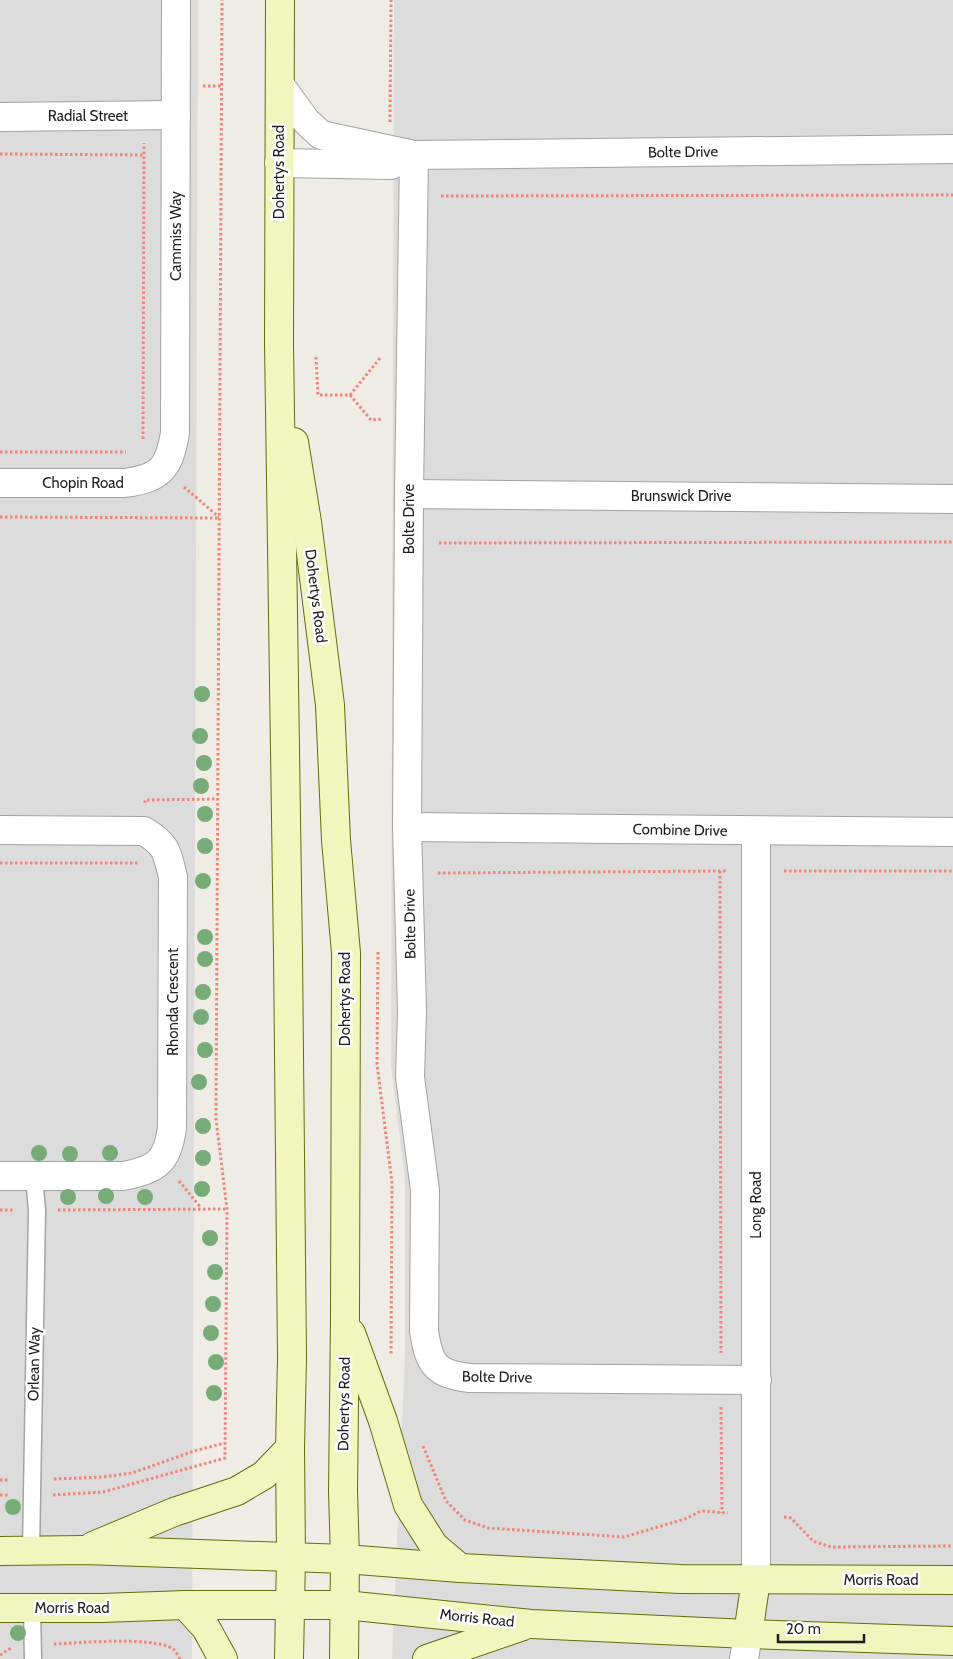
<svg xmlns="http://www.w3.org/2000/svg" width="953" height="1659" font-family="Cabin,sans-serif">
  <style>
    .residential { fill: #dddcdc }
    .lines { fill: none; stroke-linecap: round; stroke-linejoin: round }
    .lane-casing { stroke: #a3a3a3; stroke-width: 19 }
    .street-casing { stroke: #a3a3a3; stroke-width: 30 }
    .secondary-casing { stroke: #626e0d; stroke-width: 30 }
    .path { stroke: #ef8576; stroke-width: 3; stroke-dasharray: 2.5 2.5; stroke-linecap: butt }
    .lane { stroke: #fff; stroke-width: 16 }
    .street { stroke: #fff; stroke-width: 28 }
    .secondary { stroke: #f1f5be; stroke-width: 28 }
    .tree { fill: #77ab78 }
    .labels { text-anchor: middle; stroke-width: 5; stroke-linejoin: round; paint-order: stroke }
    .street-label { font-size: 15px; fill: #1f1f1f; stroke: #fff }
  </style>
  <rect width="100%" height="100%" fill="#efece6"/>
  <g class="residential">
    <polygon points="0,0 198,0 192,1659 0,1659"/>
    <polygon points="394,0 953,0 953,1659 392,1659 405,1354 405,1180 391,1066"/>
  </g>
  <g class="lines">
    <defs>
      <g id="lane">
        <polyline points="31,1551 37,1210 34,1176"/>
        <polyline points="32,1608 33,1659"/>
      </g>
      <g id="street">
        <polyline points="280,85 306,121 321,135 414,155 953,149"/>
        <polyline points="0,117 176,115"/>
        <path d="M414 155 409 494 407 827 412 1011 410 1077 425 1190 424 1331C429 1364 435 1374 470 1378L757 1380"/>
        <polyline points="279,163 391,165 403,159"/>
        <path d="M0 483H125C161 478 169 468 175 433L176 0"/>
        <polyline points="409,494 953,499"/>
        <polyline points="407,827 953,832"/>
        <path d="M0 830 144 831C167 845 167 852 173 877L172 1127C168 1161 157 1170 123 1176H0"/>
        <polyline points="756,1580 756,831"/>
        <polyline points="744,1659 748,1634"/>
      </g>
      <g id="secondary">
        <polyline points="280,0 279,344 288,953 292,1358 290,1448 291,1557 289,1659"/>
        <polyline points="294,442 307,522 330,705 336,840 346,953 345,1318 343,1491 345,1559 344,1659"/>
        <polyline points="351,1333 383,1421 408,1505 434,1546 460,1568"/>
        <polyline points="93,1546 174,1512 237,1491 264,1475 290,1448"/>
        <polyline points="0,1551 85,1550 345,1559 460,1568 680,1579 953,1580"/>
        <polyline points="185,1605 206,1628 223,1659"/>
        <polyline points="0,1608 102,1608 185,1605 345,1605 531,1624 748,1634 953,1641"/>
        <polyline points="748,1634 756,1580"/>
        <polyline points="427,1659 523,1626"/>
      </g>
    </defs>
    <use href="#lane" class="lane-casing"/>
    <use href="#street" class="street-casing"/>
    <use href="#secondary" class="secondary-casing"/>
    <g class="path">
      <polyline points="203,86 222,86"/>
      <polyline points="390,122 391,0"/>
      <polyline points="0,154 144,155"/>
      <polyline points="441,196 953,195"/>
      <polyline points="316,357 318,395 350,395 381,357"/>
      <polyline points="350,395 371,420 383,419"/>
      <polyline points="143,439 144,143"/>
      <polyline points="0,452 126,452"/>
      <polyline points="184,487 219,517"/>
      <polyline points="0,517 219,518"/>
      <polyline points="439,543 953,542"/>
      <polyline points="145,803 145,800 218,799"/>
      <polyline points="0,863 139,863"/>
      <polyline points="720,871 721,1353"/>
      <polyline points="784,871 953,871"/>
      <polyline points="438,873 727,871"/>
      <polyline points="378,952 377,1064 392,1183 391,1355"/>
      <polyline points="179,1181 201,1208"/>
      <polyline points="0,1210 14,1210"/>
      <polyline points="58,1210 227,1209"/>
      <polyline points="721,1407 722,1513"/>
      <polyline points="423,1446 446,1501 465,1520 488,1528 624,1537 685,1519 701,1511 728,1513"/>
      <polyline points="54,1479 103,1477 132,1473 194,1451 225,1443"/>
      <polyline points="0,1480 10,1480"/>
      <polyline points="0,1495 9,1495"/>
      <polyline points="53,1495 103,1492 225,1458 227,1209 216,1119 222,0"/>
      <polyline points="784,1517 791,1518 813,1541 831,1547 953,1546"/>
      <path d="M54 1644C79 1643 154 1636 173 1649 176 1651 178 1656 180 1659"/>
      <polyline points="0,1655 11,1648"/>
    </g>
    <use href="#lane" class="lane"/>
    <use href="#street" class="street"/>
    <use href="#secondary" class="secondary"/>
  </g>
  <g class="tree">
    <circle cx="202" cy="694" r="8"/>
    <circle cx="200" cy="736" r="8"/>
    <circle cx="204" cy="763" r="8"/>
    <circle cx="201" cy="786" r="8"/>
    <circle cx="205" cy="814" r="8"/>
    <circle cx="205" cy="846" r="8"/>
    <circle cx="203" cy="881" r="8"/>
    <circle cx="205" cy="937" r="8"/>
    <circle cx="205" cy="959" r="8"/>
    <circle cx="203" cy="992" r="8"/>
    <circle cx="201" cy="1017" r="8"/>
    <circle cx="205" cy="1050" r="8"/>
    <circle cx="199" cy="1082" r="8"/>
    <circle cx="203" cy="1126" r="8"/>
    <circle cx="39" cy="1153" r="8"/>
    <circle cx="110" cy="1153" r="8"/>
    <circle cx="70" cy="1154" r="8"/>
    <circle cx="203" cy="1158" r="8"/>
    <circle cx="202" cy="1189" r="8"/>
    <circle cx="106" cy="1196" r="8"/>
    <circle cx="68" cy="1197" r="8"/>
    <circle cx="145" cy="1197" r="8"/>
    <circle cx="210" cy="1238" r="8"/>
    <circle cx="215" cy="1272" r="8"/>
    <circle cx="213" cy="1304" r="8"/>
    <circle cx="211" cy="1333" r="8"/>
    <circle cx="216" cy="1362" r="8"/>
    <circle cx="214" cy="1393" r="8"/>
    <circle cx="13" cy="1507" r="8"/>
    <circle cx="18" cy="1633" r="8"/>
  </g>
  <g class="labels">
    <g class="street-label">
      <text x="88" y="121">Radial Street</text>
      <text transform="translate(683 152) rotate(-1)" y="5">Bolte Drive</text>
      <text transform="translate(279 172) rotate(-90)" y="5">Dohertys Road</text>
      <text transform="translate(176 236) rotate(-90)" y="5">Cammiss Way</text>
      <text x="83" y="488">Chopin Road</text>
      <text x="681" y="501">Brunswick Drive</text>
      <text transform="translate(409 519) rotate(-90)" y="5">Bolte Drive</text>
      <text transform="translate(316 596) rotate(83)" y="5">Dohertys Road</text>
      <text transform="translate(680 830) rotate(1)" y="5">Combine Drive</text>
      <text transform="translate(410 924) rotate(-91)" y="5">Bolte Drive</text>
      <text transform="translate(345 999) rotate(-90)" y="5">Dohertys Road</text>
      <text transform="translate(173 1002) rotate(-90)" y="5">Rhonda Crescent</text>
      <text transform="translate(756 1205) rotate(-90)" y="5">Long Road</text>
      <text transform="translate(34 1364) rotate(-89)" y="5">Orlean Way</text>
      <text transform="translate(497 1377) rotate(1)" y="5">Bolte Drive</text>
      <text transform="translate(344 1404) rotate(-89)" y="5">Dohertys Road</text>
      <text x="881" y="1585">Morris Road</text>
      <text x="72" y="1613">Morris Road</text>
      <text transform="translate(477 1618) rotate(6)" y="5">Morris Road</text>
    </g>
  </g>
  <path d="M778 1634v8h86v-8" fill="none" stroke="#1f1f1f" stroke-width="2.5"/>
  <text x="786" y="1634" font-size="15" fill="#1f1f1f" stroke="#ffffff" stroke-width="4" paint-order="stroke">20 m</text>
</svg>
